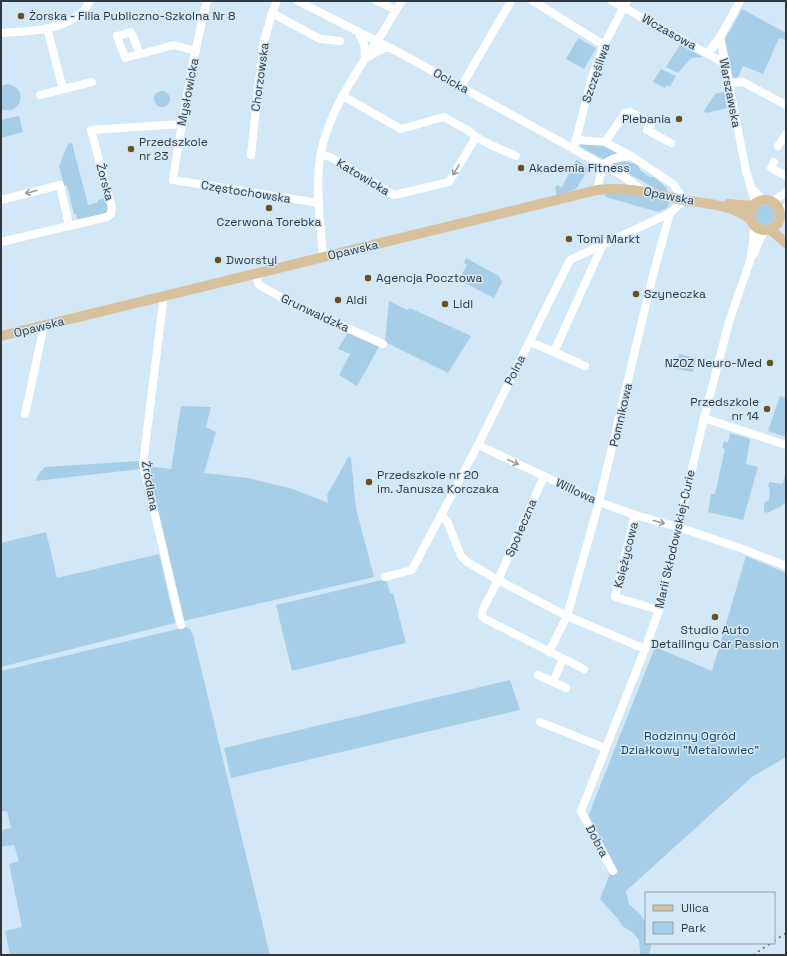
<svg xmlns="http://www.w3.org/2000/svg" width="787" height="956" font-family="'Space Grotesk',sans-serif">
  <style>
    .green { fill: #a6cee8 }
    .lines { fill: none; stroke-linecap: round; stroke-linejoin: round }
    .minor { stroke: #fff; stroke-width: 8 }
    .major { stroke: #d7c09c; stroke-width: 10 }
    .rail { stroke: #576269; stroke-width: 1.5; stroke-dasharray: 2 4; stroke-linecap: butt }
    .oneway { stroke: #989c9e }
    .poi-dot { fill: #6c5023; stroke: #d3e8f6; stroke-width: 1.5 }
    .labels { text-anchor: middle; stroke-width: 3; stroke-linejoin: round; paint-order: stroke }
    .poi-label { font-size: 12px; fill: #31393e; stroke: #d3e8f6; text-anchor: start }
    .street-label { font-size: 12px; fill: #31393e; stroke: #d3e8f6 }
    .park-label { font-size: 12px; fill: #19425a; stroke: #d3e8f6 }
  </style>
  <rect width="100%" height="100%" fill="#d3e8f6"/>
  <g class="green">
    <polygon points="742,9 786,33 785,40 779,38 763,74 743,66 738,77 733,78 725,39"/>
    <polygon points="578,38 596,48 584,69 566,59"/>
    <polygon points="680,45 703,57 691,58 678,73 666,67"/>
    <polygon points="661,69 676,76 670,87 667,85 665,88 653,82"/>
    <path d="M7 84C30 87 21 117 1 109V86Z"/>
    <circle cx="162" cy="99" r="8"/>
    <polygon points="724,92 727,108 706,113 704,111 715,94"/>
    <polygon points="19,116 23,132 1,138 1,120"/>
    <polygon points="72,143 88,205 98,202 98,200 105,198 108,209 106,213 80,219 77,219 76,214 74,214 67,185 64,186 59,166 68,144"/>
    <polygon points="579,144 606,144 620,152 603,159 581,147"/>
    <polygon points="576,160 585,165 587,171 576,189 557,196 555,188 557,185 562,187"/>
    <polygon points="623,161 637,164 641,171 650,177 654,177 667,188 667,192 656,189 612,164"/>
    <polygon points="617,191 666,199 669,203 667,208 658,212 606,197 604,193"/>
    <circle cx="765" cy="215" r="10"/>
    <polygon points="466,258 499,276 502,282 494,298 459,280 467,265 464,263"/>
    <polygon points="389,301 407,310 410,308 471,336 448,373 385,342"/>
    <polygon points="348,332 380,345 357,386 339,375 350,354 338,349"/>
    <polygon points="679,354 696,358 693,372 676,369"/>
    <polygon points="780,396 786,398 786,437 768,431"/>
    <polygon points="181,406 211,407 206,427 216,432 204,473 248,478 293,489 328,503 327,495 349,456 351,459 356,508 374,577 183,621 147,466 171,469"/>
    <polygon points="730,433 750,439 746,464 758,467 743,520 708,512 711,494 715,494 725,449 722,448 724,441 728,443"/>
    <polygon points="140,461 141,469 35,481 40,472 45,467"/>
    <polygon points="785,476 786,501 782,506 767,513 764,511 764,503 769,500 770,489 768,486 769,482 782,484 783,483"/>
    <polygon points="46,532 57,578 159,554 175,623 1,667 1,543"/>
    <polygon points="746,556 786,573 786,757 752,777 626,891 629,904 640,914 646,923 646,943 652,943 649,955 639,955 640,952 639,940 632,932 622,926 618,919 600,899 610,873 587,819 655,647 712,671"/>
    <polygon points="386,579 390,593 393,593 406,643 292,671 276,605"/>
    <polygon points="186,627 190,629 193,635 270,955 10,955 5,931 22,927 9,864 19,861 14,845 1,847 1,830 11,828 7,811 1,812 1,671"/>
    <polygon points="510,680 520,710 231,778 224,748"/>
  </g>
  <g class="lines">
    <g class="minor">
      <path d="M207 1C192 60 182 120 173 180L319 203"/>
      <polyline points="298,1 400,53 626,178 643,191"/>
      <polyline points="377,1 396,10"/>
      <polyline points="533,1 604,45"/>
      <polyline points="612,1 724,63"/>
      <polyline points="272,13 320,39 340,41"/>
      <polyline points="47,28 63,89"/>
      <polyline points="358,31 364,44 365,59"/>
      <path d="M1 33C28 31 59 32 81 13 85 10 87 5 90 1"/>
      <polyline points="720,37 746,171 756,204"/>
      <polyline points="711,49 720,37 740,1"/>
      <polyline points="140,54 131,32 117,36 125,58 174,45 196,51"/>
      <polyline points="368,57 384,48 391,48"/>
      <polyline points="728,83 743,82 786,105"/>
      <polyline points="461,87 511,1"/>
      <polyline points="40,95 92,82"/>
      <polyline points="343,96 401,129 444,117 469,131 476,137 491,145 516,156"/>
      <polyline points="605,142 625,113 630,112 651,123 647,130 671,143"/>
      <polyline points="575,144 591,80 604,45 627,1"/>
      <polyline points="778,146 786,134"/>
      <polyline points="321,154 330,157 394,195 449,182 476,137"/>
      <polyline points="251,155 263,45 272,13 277,1"/>
      <polyline points="774,162 771,168 786,176"/>
      <polyline points="597,190 603,165 612,159 631,156"/>
      <polyline points="753,190 764,201"/>
      <polyline points="1,200 60,185 69,225"/>
      <polyline points="772,202 786,192"/>
      <polyline points="779,217 786,207"/>
      <polyline points="1,242 107,217 111,214 112,208 91,130 181,124"/>
      <path d="M753 255C758 248 759 236 766 230"/>
      <path d="M323 257C321 227 316 196 319 166 324 116 356 73 383 32 389 22 395 11 402 1"/>
      <polyline points="255,273 259,285 293,304 383,344"/>
      <polyline points="163,297 163,303 143,464 181,625"/>
      <polyline points="530,342 554,352 602,246"/>
      <polyline points="554,352 585,366"/>
      <polyline points="25,414 44,326"/>
      <polyline points="704,418 786,445"/>
      <polyline points="478,445 599,502 635,515 678,527 743,549 786,566"/>
      <polyline points="544,476 498,580 483,609 482,616 485,619 584,669"/>
      <polyline points="441,515 448,523 461,556 467,562 498,580 567,616 645,649"/>
      <polyline points="635,515 615,597 659,610"/>
      <polyline points="385,577 412,570 478,445 570,260 670,213 684,200 673,184 631,156 605,142 576,140"/>
      <polyline points="549,652 567,616 599,502 653,275 670,213"/>
      <polyline points="538,675 566,688"/>
      <polyline points="553,682 563,659"/>
      <polyline points="540,722 605,748"/>
      <polyline points="613,871 581,811 645,649 659,610 704,418 729,322 750,261 753,241 754,226"/>
    </g>
    <g class="major">
      <circle cx="765" cy="215" r="15"/>
      <polyline points="728,204 754,206"/>
      <polyline points="770,229 786,243"/>
      <path d="M1 336 597 190C627 186 654 194 683 200 706 204 732 204 751 220"/>
    </g>
    <g class="rail">
      <polyline points="774,941 786,933"/>
      <polyline points="753,955 771,943"/>
    </g>
  </g>
  <defs><path id="oneway-shaft" d="M-6 0H5M1.5-3L5.5 0L1.5 3" fill="none" stroke-width="1.6" stroke-linecap="round" stroke-linejoin="round"/></defs>
  <g class="oneway">
    <use href="#oneway-shaft" transform="translate(456 170) rotate(121)"/>
    <use href="#oneway-shaft" transform="translate(31 192) rotate(166)"/>
    <use href="#oneway-shaft" transform="translate(513 462) rotate(25)"/>
    <use href="#oneway-shaft" transform="translate(659 522) rotate(15)"/>
  </g>
  <g class="poi-dot">
    <circle cx="21" cy="16" r="4"/>
    <circle cx="679" cy="119" r="4"/>
    <circle cx="131" cy="149" r="4"/>
    <circle cx="521" cy="168" r="4"/>
    <circle cx="269" cy="208" r="4"/>
    <circle cx="569" cy="239" r="4"/>
    <circle cx="218" cy="260" r="4"/>
    <circle cx="368" cy="278" r="4"/>
    <circle cx="636" cy="294" r="4"/>
    <circle cx="338" cy="300" r="4"/>
    <circle cx="445" cy="304" r="4"/>
    <circle cx="770" cy="363" r="4"/>
    <circle cx="767" cy="409" r="4"/>
    <circle cx="369" cy="482" r="4"/>
    <circle cx="715" cy="617" r="4"/>
  </g>
  <g class="labels">
    <g class="poi-label">
      <text x="29" y="20">Żorska - Filia Publiczno-Szkolna Nr 8</text>
      <text x="671" y="123" text-anchor="end">Plebania</text>
      <text x="139" y="146">Przedszkole<tspan x="139" dy="14">nr 23</tspan></text>
      <text x="529" y="172">Akademia Fitness</text>
      <text x="269" y="226" text-anchor="middle">Czerwona Torebka</text>
      <text x="577" y="243">Tomi Markt</text>
      <text x="226" y="264">Dworstyl</text>
      <text x="376" y="282">Agencja Pocztowa</text>
      <text x="644" y="298">Szyneczka</text>
      <text x="346" y="304">Aldi</text>
      <text x="453" y="308">Lidl</text>
      <text x="762" y="367" text-anchor="end">NZOZ Neuro-Med</text>
      <text x="759" y="406" text-anchor="end">Przedszkole<tspan x="759" dy="14">nr 14</tspan></text>
      <text x="377" y="479">Przedszkole nr 20<tspan x="377" dy="14">im. Janusza Korczaka</tspan></text>
      <text x="715" y="634" text-anchor="middle">Studio Auto<tspan x="715" dy="14">Detailingu Car Passion</tspan></text>
    </g>
    <g class="street-label">
      <text transform="translate(669 32) rotate(29)" y="4">Wczasowa</text>
      <text transform="translate(596 73) rotate(-71)" y="4">Szczęśliwa</text>
      <text transform="translate(260 77) rotate(-82)" y="4">Chorzowska</text>
      <text transform="translate(451 81) rotate(29)" y="4">Ocicka</text>
      <text transform="translate(188 92) rotate(-79)" y="4">Mysłowicka</text>
      <text transform="translate(730 93) rotate(79)" y="4">Warszawska</text>
      <text transform="translate(363 177) rotate(31)" y="4">Katowicka</text>
      <text transform="translate(105 182) rotate(75)" y="4">Żorska</text>
      <text transform="translate(246 192) rotate(9)" y="4">Częstochowska</text>
      <text transform="translate(669 196) rotate(11)" y="4">Opawska</text>
      <text transform="translate(353 250) rotate(-13)" y="4">Opawska</text>
      <text transform="translate(315 313) rotate(25)" y="4">Grunwaldzka</text>
      <text transform="translate(39 327) rotate(-14)" y="4">Opawska</text>
      <text transform="translate(515 370) rotate(-63)" y="4">Polna</text>
      <text transform="translate(621 415) rotate(-77)" y="4">Pomnikowa</text>
      <text transform="translate(150 486) rotate(80)" y="4">Źródlana</text>
      <text transform="translate(576 491) rotate(25)" y="4">Willowa</text>
      <text transform="translate(521 528) rotate(-67)" y="4">Społeczna</text>
      <text transform="translate(675 539) rotate(-77)" y="4">Marii Skłodowskiej-Curie</text>
      <text transform="translate(626 555) rotate(-76)" y="4">Księżycowa</text>
      <text transform="translate(597 841) rotate(62)" y="4">Dobra</text>
    </g>
    <g class="park-label">
      <text x="690" y="740">Rodzinny Ogród<tspan x="690" dy="14">Działkowy "Metalowiec"</tspan></text>
    </g>
  </g>
  <rect width="787" height="956" fill="none" stroke="#31393e" stroke-width="4"/>
  <rect x="645" y="892" width="130" height="52" fill="#d3e8f6" stroke="#92a2ac"/>
  <rect x="653" y="905" width="20" height="6" fill="#d7c09c" stroke="#92a2ac"/>
  <text x="681" y="912" font-size="12" fill="#31393e">Ulica</text>
  <rect x="653" y="922" width="20" height="12" fill="#a6cee8" stroke="#92a2ac"/>
  <text x="681" y="932" font-size="12" fill="#31393e">Park</text>
</svg>
